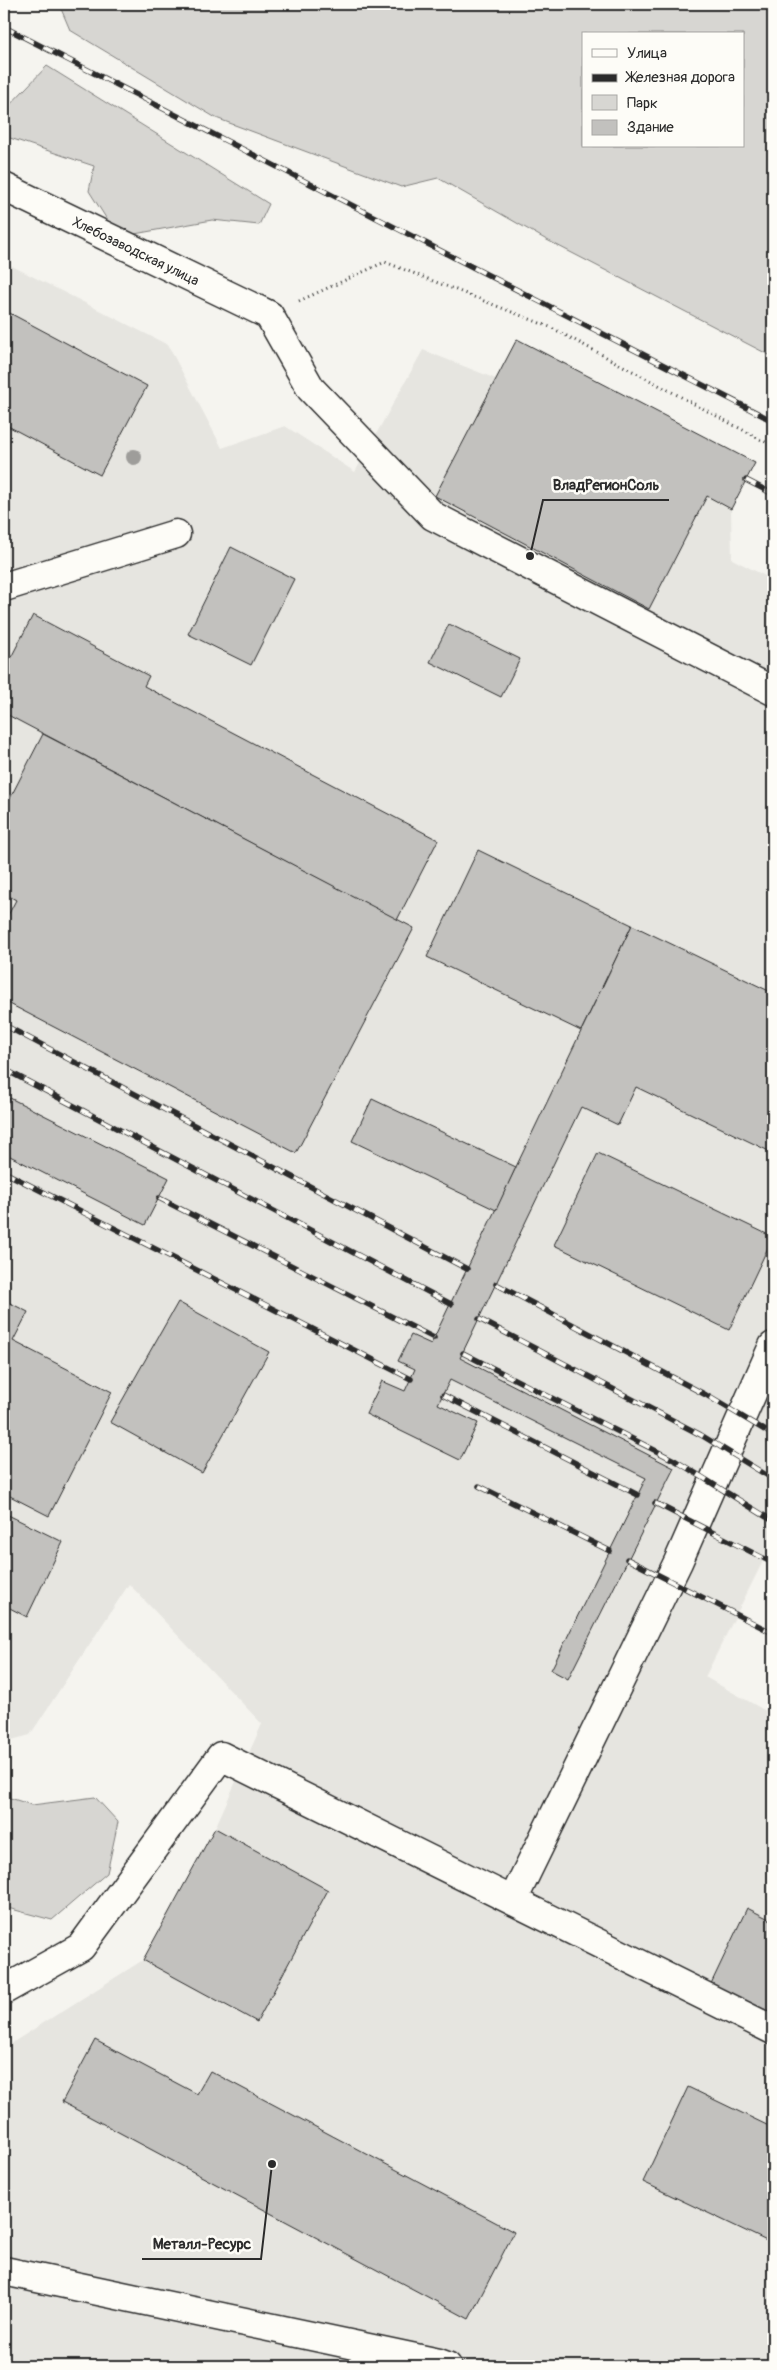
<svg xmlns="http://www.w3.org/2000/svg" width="777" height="2370" font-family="Pangolin,sans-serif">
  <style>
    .built { fill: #e6e5e0 }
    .green { fill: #d7d6d2; stroke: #81807e; fill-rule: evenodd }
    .building { fill: #c2c1be; stroke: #2b2b2b }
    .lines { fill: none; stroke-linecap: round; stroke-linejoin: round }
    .minor-casing { stroke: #2b2b2b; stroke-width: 31 }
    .path { stroke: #2b2b2b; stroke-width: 3; stroke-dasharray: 1 4; stroke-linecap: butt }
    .minor { stroke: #fdfcf7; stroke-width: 28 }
    .rail-casing { stroke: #2b2b2b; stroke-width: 5.5 }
    .rail { stroke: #fdfcf7; stroke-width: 4; stroke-dasharray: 11; stroke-linecap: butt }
    .tree { fill: #9e9d9a }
    .labels { text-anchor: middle; stroke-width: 5; stroke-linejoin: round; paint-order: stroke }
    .street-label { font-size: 14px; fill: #2b2b2b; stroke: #fdfcf7 }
    .leader { fill: none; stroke: #2b2b2b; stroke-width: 2 }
    .callout-dot { fill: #2b2b2b; stroke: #fdfcf7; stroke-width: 2 }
    .callout-label { font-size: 15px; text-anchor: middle; font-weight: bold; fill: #2b2b2b; stroke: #fdfcf7; stroke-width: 5; stroke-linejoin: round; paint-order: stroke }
  </style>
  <rect width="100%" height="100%" fill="#f5f4ef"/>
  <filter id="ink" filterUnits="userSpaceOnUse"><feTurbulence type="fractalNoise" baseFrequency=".02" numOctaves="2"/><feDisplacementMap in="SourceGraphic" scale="10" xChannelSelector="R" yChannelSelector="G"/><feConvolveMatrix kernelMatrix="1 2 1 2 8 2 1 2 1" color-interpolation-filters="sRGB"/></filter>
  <g filter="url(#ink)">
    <polygon class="built" points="4,262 168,345 222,448 285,426 355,472 423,350 496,379 517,339 755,463 731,509 732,559 773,580 773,1541 705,1677 773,1715 773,2366 4,2366 4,2048 143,1960 215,1828 262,1724 129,1584 30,1735 4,1742"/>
    <g class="green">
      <path d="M59 4H773V357L545 239 438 178 401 187 216 118 70 30ZM583 34H743V146H583Z"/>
      <polygon points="47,66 269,204 259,225 212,220 118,237 89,191 94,166 4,136 4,111"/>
      <polygon points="4,1796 32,1805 95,1797 118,1822 107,1873 52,1920 4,1907"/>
    </g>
    <g class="building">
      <polygon points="4,310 147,386 100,475 4,424"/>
      <polygon points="517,339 755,463 731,509 707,496 649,609 435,496"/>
      <polygon points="231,547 294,579 251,665 188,634"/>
      <polygon points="33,615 149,676 144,686 438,840 397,920 4,713 4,671"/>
      <polygon points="449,624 520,659 501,697 430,662"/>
      <polygon points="43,734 414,928 296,1153 4,1001 4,923 16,900 4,893 4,810"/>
      <polygon points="478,850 632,925 581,1031 427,957"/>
      <polygon points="632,925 773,993 773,1153 636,1087 618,1125 581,1107 460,1358 674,1468 568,1679 551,1670 646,1478 450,1380 438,1404 478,1423 460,1460 366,1414 382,1381 405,1391 415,1369 398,1361 411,1335 431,1344"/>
      <polygon points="10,1098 169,1178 145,1225 4,1153 4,1110"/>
      <polygon points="372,1099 516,1167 496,1210 352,1141"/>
      <polygon points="598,1153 773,1237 729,1330 554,1245"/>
      <polygon points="4,1300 28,1312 13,1341 112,1392 49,1516 4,1493"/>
      <polygon points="178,1302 269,1352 202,1473 110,1422"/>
      <polygon points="4,1513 63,1542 27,1617 4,1605"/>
      <polygon points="215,1828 328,1890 257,2022 143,1960"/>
      <polygon points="747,1908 773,1921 773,2019 709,1988"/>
      <polygon points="95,2040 197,2094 210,2071 514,2232 469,2319 62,2102"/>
      <polygon points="688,2087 773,2128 773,2244 643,2182"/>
    </g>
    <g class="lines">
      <defs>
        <g id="minor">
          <polyline points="4,187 269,315 311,389 433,516 773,691"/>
          <polyline points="4,587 176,534"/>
          <polyline points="513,1900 678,1562 773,1346"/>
          <polyline points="4,1990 81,1947 221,1756 773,2030"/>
          <polyline points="4,2271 439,2363 447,2366"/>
        </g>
      </defs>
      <use href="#minor" class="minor-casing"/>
      <polyline class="path" points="299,301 385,262 550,327 773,446"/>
      <use href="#minor" class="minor"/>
      <defs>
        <g id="rail">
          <polyline points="4,27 773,421"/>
          <polyline points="746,480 773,494"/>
          <polyline points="4,1025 467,1269"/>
          <polyline points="4,1069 451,1304"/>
          <polyline points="4,1172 411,1379"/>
          <polyline points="159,1198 434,1338"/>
          <polyline points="496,1284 706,1395 773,1435"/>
          <polyline points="479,1319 701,1435 773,1479"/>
          <polyline points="463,1353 676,1461 773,1521"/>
          <polyline points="443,1395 638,1495"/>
          <polyline points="479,1486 610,1551"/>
          <polyline points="655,1503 773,1563"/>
          <polyline points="627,1559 773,1633"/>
        </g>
      </defs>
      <use href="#rail" class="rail-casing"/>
      <use href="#rail" class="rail"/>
    </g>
    <circle class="tree" cx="134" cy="457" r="8"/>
  </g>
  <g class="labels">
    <g class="street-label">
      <text transform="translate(136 251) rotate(26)" y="5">Хлебозаводская улица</text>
    </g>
  </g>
  <path class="leader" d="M530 556L543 500H669M272 2164L261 2259H142"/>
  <g class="callout-dot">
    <circle cx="530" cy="556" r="5"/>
    <circle cx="272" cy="2164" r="5"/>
  </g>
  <g class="callout-label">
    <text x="606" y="490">ВладРегионСоль</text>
    <text x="202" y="2249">Металл-Ресурс</text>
  </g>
  <rect width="777" height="2370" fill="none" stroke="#fdfcf7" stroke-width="20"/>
  <rect x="10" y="10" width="757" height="2350" fill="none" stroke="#2b2b2b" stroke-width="2" filter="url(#ink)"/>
  <rect x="582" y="32" width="162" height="115" fill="#fdfcf7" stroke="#a9a8a5"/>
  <rect x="592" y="49" width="25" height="8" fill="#fdfcf7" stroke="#a9a8a5"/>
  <text x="627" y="58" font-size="15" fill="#2b2b2b">Улица</text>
  <rect x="592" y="74" width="25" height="8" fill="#2b2b2b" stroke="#a9a8a5"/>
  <text x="627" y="82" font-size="15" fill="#2b2b2b">Железная дорога</text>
  <rect x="592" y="95" width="25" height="15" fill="#d7d6d2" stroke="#a9a8a5"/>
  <text x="627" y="108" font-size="15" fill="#2b2b2b">Парк</text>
  <rect x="592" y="120" width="25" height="15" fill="#c2c1be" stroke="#a9a8a5"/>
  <text x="627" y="132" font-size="15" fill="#2b2b2b">Здание</text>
</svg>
